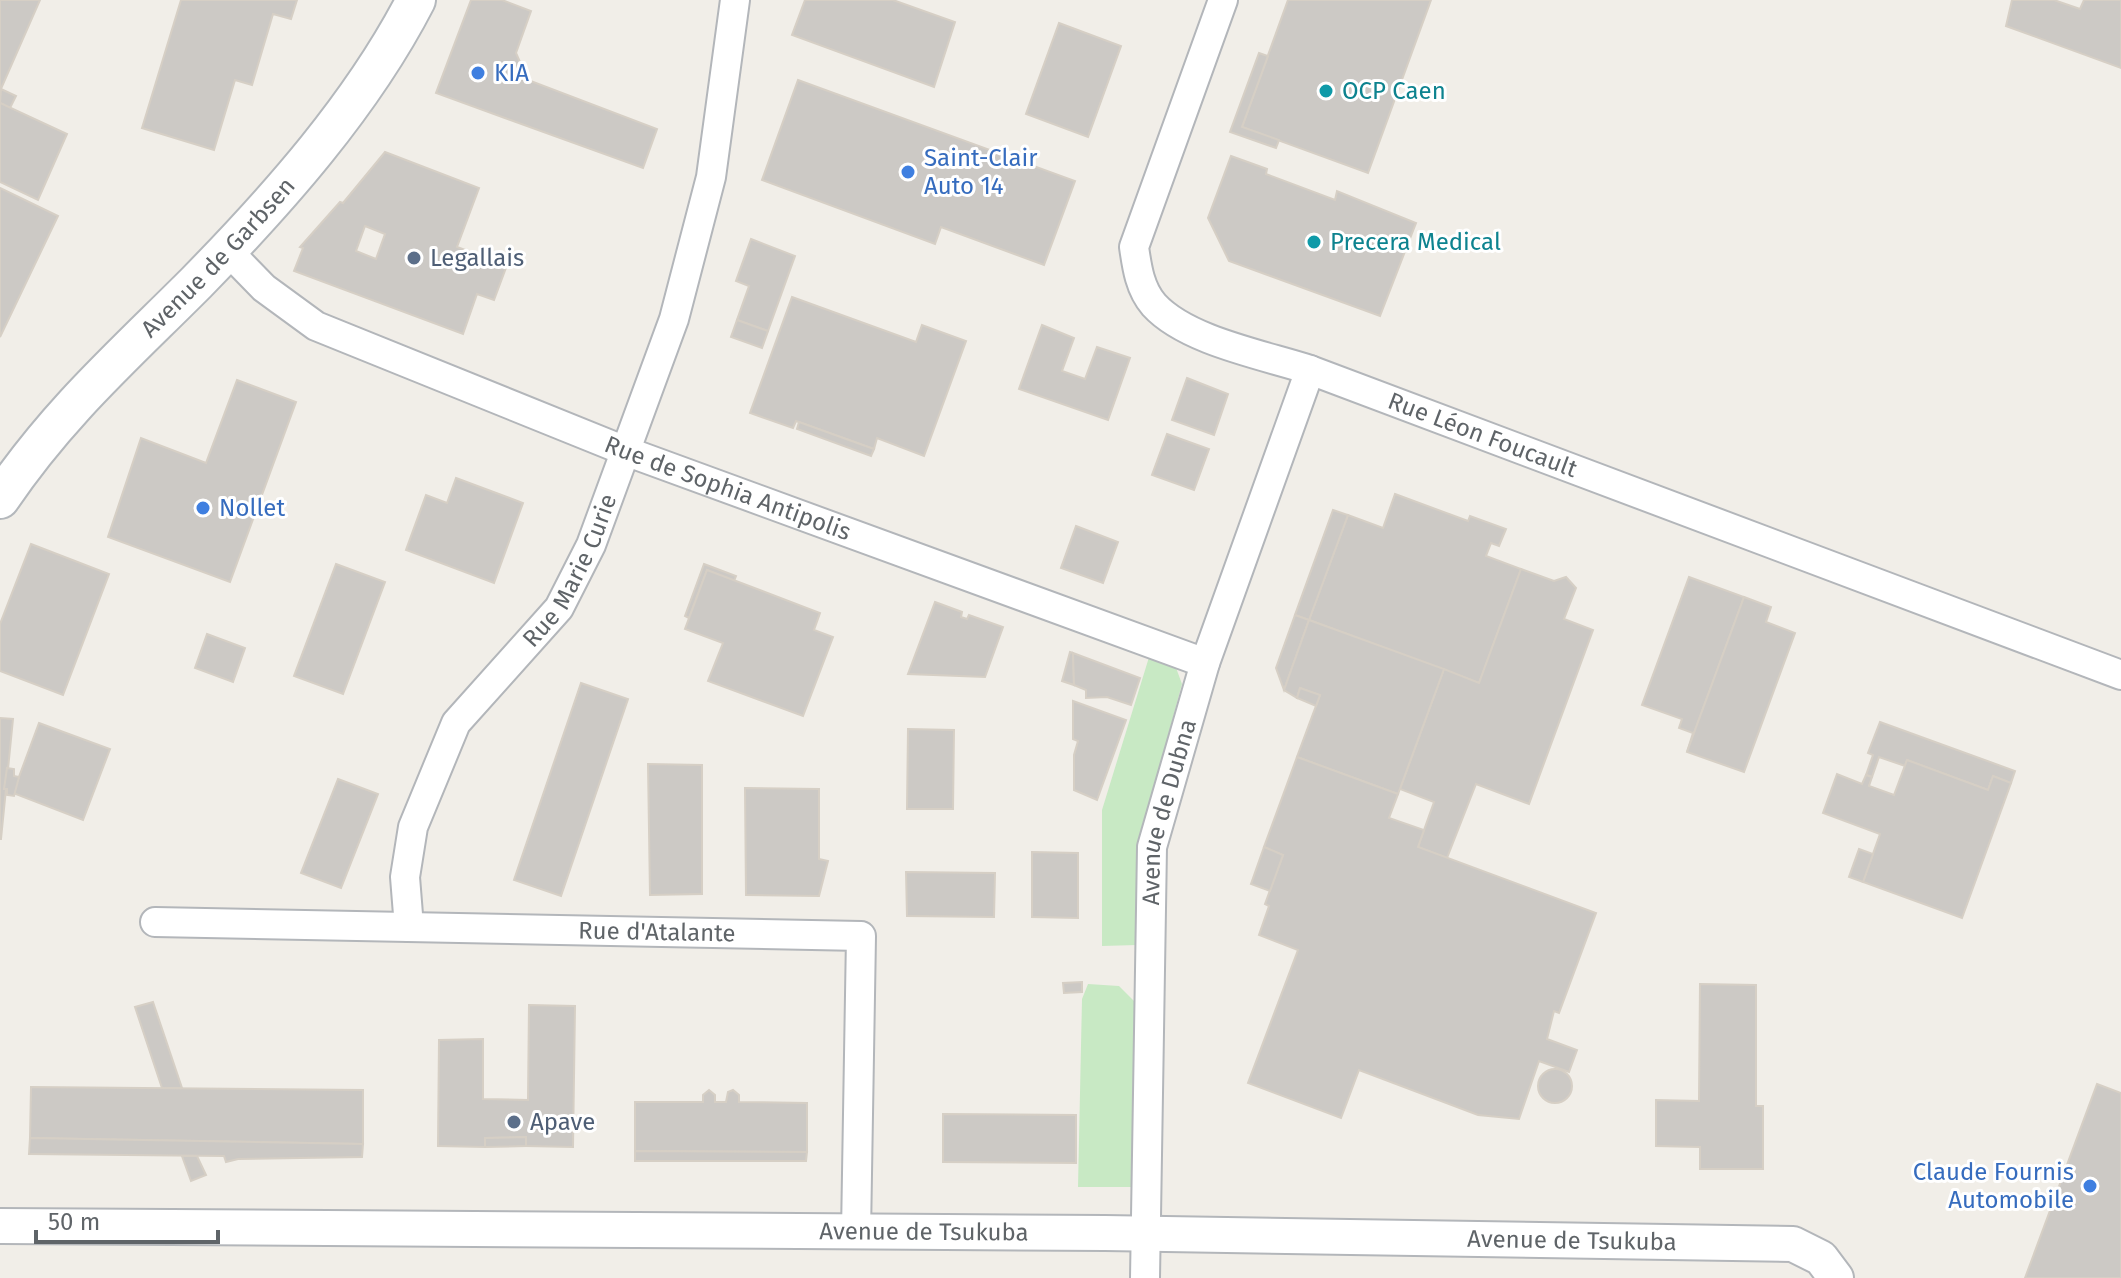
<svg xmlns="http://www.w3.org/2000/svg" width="2121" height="1278" font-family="'Fira Sans',sans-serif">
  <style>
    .green { fill: #c8e9c4 }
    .building { fill: #ccc9c5; stroke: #d6cfc5; stroke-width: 2; fill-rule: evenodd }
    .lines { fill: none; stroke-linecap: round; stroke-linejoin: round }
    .minor-casing { stroke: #b3b6ba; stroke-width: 32 }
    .tertiary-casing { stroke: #b3b6ba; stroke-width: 38 }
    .secondary-casing { stroke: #b4b8bc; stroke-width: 42 }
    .minor { stroke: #fff; stroke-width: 28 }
    .tertiary { stroke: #fff; stroke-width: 34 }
    .secondary { stroke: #fff; stroke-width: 38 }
    .shop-dot { fill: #3f7fe0; stroke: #fff; stroke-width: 3 }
    .culture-dot { fill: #0f9aa8; stroke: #fff; stroke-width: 3 }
    .service-dot { fill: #5c6f8a; stroke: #fff; stroke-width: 3 }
    .labels { text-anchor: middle; stroke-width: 6; stroke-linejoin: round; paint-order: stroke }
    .shop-label { font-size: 24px; fill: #366cbe; stroke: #fff; text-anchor: start }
    .culture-label { font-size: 24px; fill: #0d838f; stroke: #fff; text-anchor: start }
    .street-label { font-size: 24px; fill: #5f6468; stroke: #fff }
    .service-label { font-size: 24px; fill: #4e5e75; stroke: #fff; text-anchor: start }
  </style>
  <rect width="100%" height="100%" fill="#f1eee8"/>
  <g class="green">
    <polygon points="1150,654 1175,665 1182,684 1138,847 1137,945 1102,946 1102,810"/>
    <polygon points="1088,984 1119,986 1136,1003 1136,1187 1078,1187 1082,999"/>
  </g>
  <g class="building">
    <polygon points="0,0 40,0 0,91"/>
    <polygon points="181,0 297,0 291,19 273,14 252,85 235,80 214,150 142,128"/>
    <polygon points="471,0 502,0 531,11 516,53 528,80 657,129 643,168 436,93"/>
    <polygon points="805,0 893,0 955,22 934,87 792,35"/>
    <polygon points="1288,0 1431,0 1368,173 1242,127"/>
    <polygon points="2012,0 2054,0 2080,9 2084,0 2121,0 2121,68 2006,26"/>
    <polygon points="1059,23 1121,46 1088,137 1026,114"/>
    <polygon points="1259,53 1268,56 1242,127 1279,140 1276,148 1230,132"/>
    <polygon points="798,80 1075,181 1044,265 941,227 935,244 762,180"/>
    <polygon points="1,89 16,96 10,108 0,103"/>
    <polygon points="0,103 67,134 38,200 0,182"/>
    <path d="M385 152 479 188 457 247 507 265 494 300 477 294 463 334 294 271 303 248 300 247 340 202 343 203ZM365 226 385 234 376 259 356 251Z"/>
    <polygon points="1231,156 1267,169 1266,174 1335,200 1337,191 1416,223 1380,316 1229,261 1208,218"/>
    <polygon points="0,188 58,216 0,337"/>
    <polygon points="751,239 795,256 768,331 737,320 749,286 736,281"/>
    <polygon points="792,297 916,342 922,325 966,341 924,456 877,438 874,449 796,421 793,428 750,413"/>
    <polygon points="737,320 768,331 762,348 731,337"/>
    <polygon points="1042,325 1074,338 1062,371 1085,379 1097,347 1130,358 1108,420 1019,389"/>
    <polygon points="1187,378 1228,394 1214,435 1172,420"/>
    <polygon points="237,380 296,402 230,582 108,537 141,438 206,463"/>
    <polygon points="799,422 874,449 871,456 797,429"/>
    <polygon points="1167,434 1209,449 1194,490 1152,475"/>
    <polygon points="456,478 523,503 494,583 406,550 426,495 447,503"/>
    <polygon points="1395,494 1468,521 1470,516 1506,529 1499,546 1491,543 1486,556 1521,569 1479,683 1309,620 1348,515 1383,528"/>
    <polygon points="1333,510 1348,515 1309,620 1295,615"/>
    <polygon points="1076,526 1118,542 1103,583 1061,568"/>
    <polygon points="31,544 109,574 63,695 0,671 0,624"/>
    <polygon points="336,564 385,582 343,694 294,676"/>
    <polygon points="704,564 736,576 734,581 707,570 689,618 685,616"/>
    <polygon points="1521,569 1554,581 1566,577 1576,588 1564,619 1593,630 1529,804 1476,784 1447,858 1418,847 1434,802 1400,789 1444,669 1479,683"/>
    <polygon points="707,570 820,613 814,630 833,637 803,716 708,681 723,643 685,629"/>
    <polygon points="1689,577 1744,597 1687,752 1693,733 1679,728 1682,719 1642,705"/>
    <polygon points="1744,597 1771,607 1766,622 1795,633 1744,772 1687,752"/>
    <polygon points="935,602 962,612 961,617 967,619 969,615 1003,627 985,677 908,674"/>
    <polygon points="1295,615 1309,620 1284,690 1276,668"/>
    <polygon points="1309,620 1444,669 1398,794 1297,757 1320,695 1300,688 1297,698 1284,690"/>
    <polygon points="207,634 245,648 233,682 195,668"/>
    <polygon points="1070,652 1073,653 1074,685 1062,681"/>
    <polygon points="1073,653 1140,678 1131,705 1107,697 1086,698 1086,690 1074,685"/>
    <polygon points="581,683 628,699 561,896 514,880"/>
    <polygon points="1300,688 1320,695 1316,706 1297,698"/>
    <polygon points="1073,701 1126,720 1097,800 1074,790 1074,755 1078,741 1073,739"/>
    <polygon points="0,718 13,719 1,839 0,839"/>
    <polygon points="1880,722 2015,771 2011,783 1993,776 1988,790 1907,760 1905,766 1879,757 1872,777 1866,775 1873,755 1868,753"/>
    <polygon points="39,723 110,749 83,820 13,793"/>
    <polygon points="908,729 954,730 953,809 907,809"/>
    <polygon points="1297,757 1398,794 1389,818 1424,830 1418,847 1596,913 1559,1013 1554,1011 1547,1039 1577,1050 1569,1072 1539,1061 1519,1119 1478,1115 1359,1070 1341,1118 1248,1083 1298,950 1259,935 1269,906 1265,904 1283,855 1264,847"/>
    <polygon points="1907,760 1988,790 1993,776 2011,783 1962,918 1863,882 1880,834 1823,813 1837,774 1862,784 1866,775 1872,777 1869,786 1894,795"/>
    <polygon points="648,764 702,765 702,894 650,895"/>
    <polygon points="7,768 14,769 14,776 19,777 14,796 7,795 7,789 4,789"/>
    <polygon points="338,779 378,794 341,888 301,873"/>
    <polygon points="745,788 819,789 819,859 828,861 819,896 746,895"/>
    <polygon points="1264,847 1283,855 1270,891 1251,884"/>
    <polygon points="1859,849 1873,854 1863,882 1849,877"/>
    <polygon points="1032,852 1078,853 1078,918 1032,917"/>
    <polygon points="906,872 995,873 994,917 907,916"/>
    <polygon points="1082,982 1082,992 1064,993 1063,983"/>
    <polygon points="1700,984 1756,985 1756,1106 1763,1106 1763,1169 1700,1169 1700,1147 1656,1146 1656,1100 1699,1101"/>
    <polygon points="153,1002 182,1088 162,1088 135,1007"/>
    <polygon points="529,1005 575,1006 573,1147 526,1146 526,1137 485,1138 485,1147 438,1146 439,1040 483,1039 483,1099 528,1100"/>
    <circle cx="1555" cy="1086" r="17"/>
    <polygon points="2097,1084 2121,1093 2121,1278 2025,1278"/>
    <polygon points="31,1087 363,1090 363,1144 30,1138"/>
    <polygon points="709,1090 715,1095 715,1102 726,1102 728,1092 733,1090 739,1095 739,1102 807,1103 807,1152 635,1151 635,1102 703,1102 703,1095"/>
    <polygon points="943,1114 1076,1115 1076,1163 943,1162"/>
    <polygon points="526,1137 526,1146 485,1147 485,1138"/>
    <polygon points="30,1138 363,1144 362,1157 238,1159 226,1162 224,1156 29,1154"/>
    <polygon points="635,1151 807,1152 806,1161 635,1161"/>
    <polygon points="182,1156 197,1156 206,1175 191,1181"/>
  </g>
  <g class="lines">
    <defs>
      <g id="minor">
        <path id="s1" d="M1223 0 1134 247C1137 268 1140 289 1154 305 1187 341 1264 355 1310 370L2121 675"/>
        <path id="s2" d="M227 250 264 288 316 326 628 452 1205 663"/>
        <path id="s3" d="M155 922 861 936 856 1233"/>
        <path id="s4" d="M409 927 405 877 413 827 456 723 559 608 591 545 674 319 711 177 735 0"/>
        <path id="s5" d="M1145 1278 1152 847 1205 663 1310 370"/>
      </g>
      <g id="tertiary">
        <path id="s6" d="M0 1226 1105 1233 1793 1244 1821 1258 1836 1278"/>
      </g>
      <g id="secondary">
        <path id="s7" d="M0 499C58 413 124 355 196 283 278 199 362 105 416 0"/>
      </g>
    </defs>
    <use href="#minor" class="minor-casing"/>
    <use href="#tertiary" class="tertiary-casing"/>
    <use href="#secondary" class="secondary-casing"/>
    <use href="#minor" class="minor"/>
    <use href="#tertiary" class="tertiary"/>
    <use href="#secondary" class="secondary"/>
  </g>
  <g class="shop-dot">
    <circle cx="478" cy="73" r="8"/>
    <circle cx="908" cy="172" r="8"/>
    <circle cx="203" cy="508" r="8"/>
    <circle cx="2090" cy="1186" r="8"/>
  </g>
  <g class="culture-dot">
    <circle cx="1326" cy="91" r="8"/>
    <circle cx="1314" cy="242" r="8"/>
  </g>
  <g class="service-dot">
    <circle cx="414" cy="258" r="8"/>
    <circle cx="514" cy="1122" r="8"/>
  </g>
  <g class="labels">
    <g class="shop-label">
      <text x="494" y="81">KIA</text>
      <text x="924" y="166">Saint-Clair<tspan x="924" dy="28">Auto 14</tspan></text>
      <text x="219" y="516">Nollet</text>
      <text x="2074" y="1180" text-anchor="end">Claude Fournis<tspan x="2074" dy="28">Automobile</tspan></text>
    </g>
    <g class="culture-label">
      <text x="1342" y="99">OCP Caen</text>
      <text x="1330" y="250">Precera Medical</text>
    </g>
    <g class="street-label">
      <text dy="8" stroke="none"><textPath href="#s7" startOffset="326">Avenue de Garbsen</textPath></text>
      <text dy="8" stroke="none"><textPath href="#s1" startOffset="680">Rue Léon Foucault</textPath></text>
      <text dy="8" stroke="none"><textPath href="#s2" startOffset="560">Rue de Sophia Antipolis</textPath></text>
      <text dy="8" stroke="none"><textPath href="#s4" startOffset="406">Rue Marie Curie</textPath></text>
      <text dy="8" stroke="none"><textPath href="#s5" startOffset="468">Avenue de Dubna</textPath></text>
      <text dy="8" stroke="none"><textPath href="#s3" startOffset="502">Rue d'Atalante</textPath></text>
      <text dy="8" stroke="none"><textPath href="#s6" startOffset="924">Avenue de Tsukuba</textPath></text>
      <text dy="8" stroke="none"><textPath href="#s6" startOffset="1572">Avenue de Tsukuba</textPath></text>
    </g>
    <g class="service-label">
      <text x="430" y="266">Legallais</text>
      <text x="530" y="1130">Apave</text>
    </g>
  </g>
  <path d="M36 1230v12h182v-12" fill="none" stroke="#5f6468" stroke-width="4"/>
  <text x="48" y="1230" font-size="24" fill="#5f6468" stroke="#ffffff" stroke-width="6" paint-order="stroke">50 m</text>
</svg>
